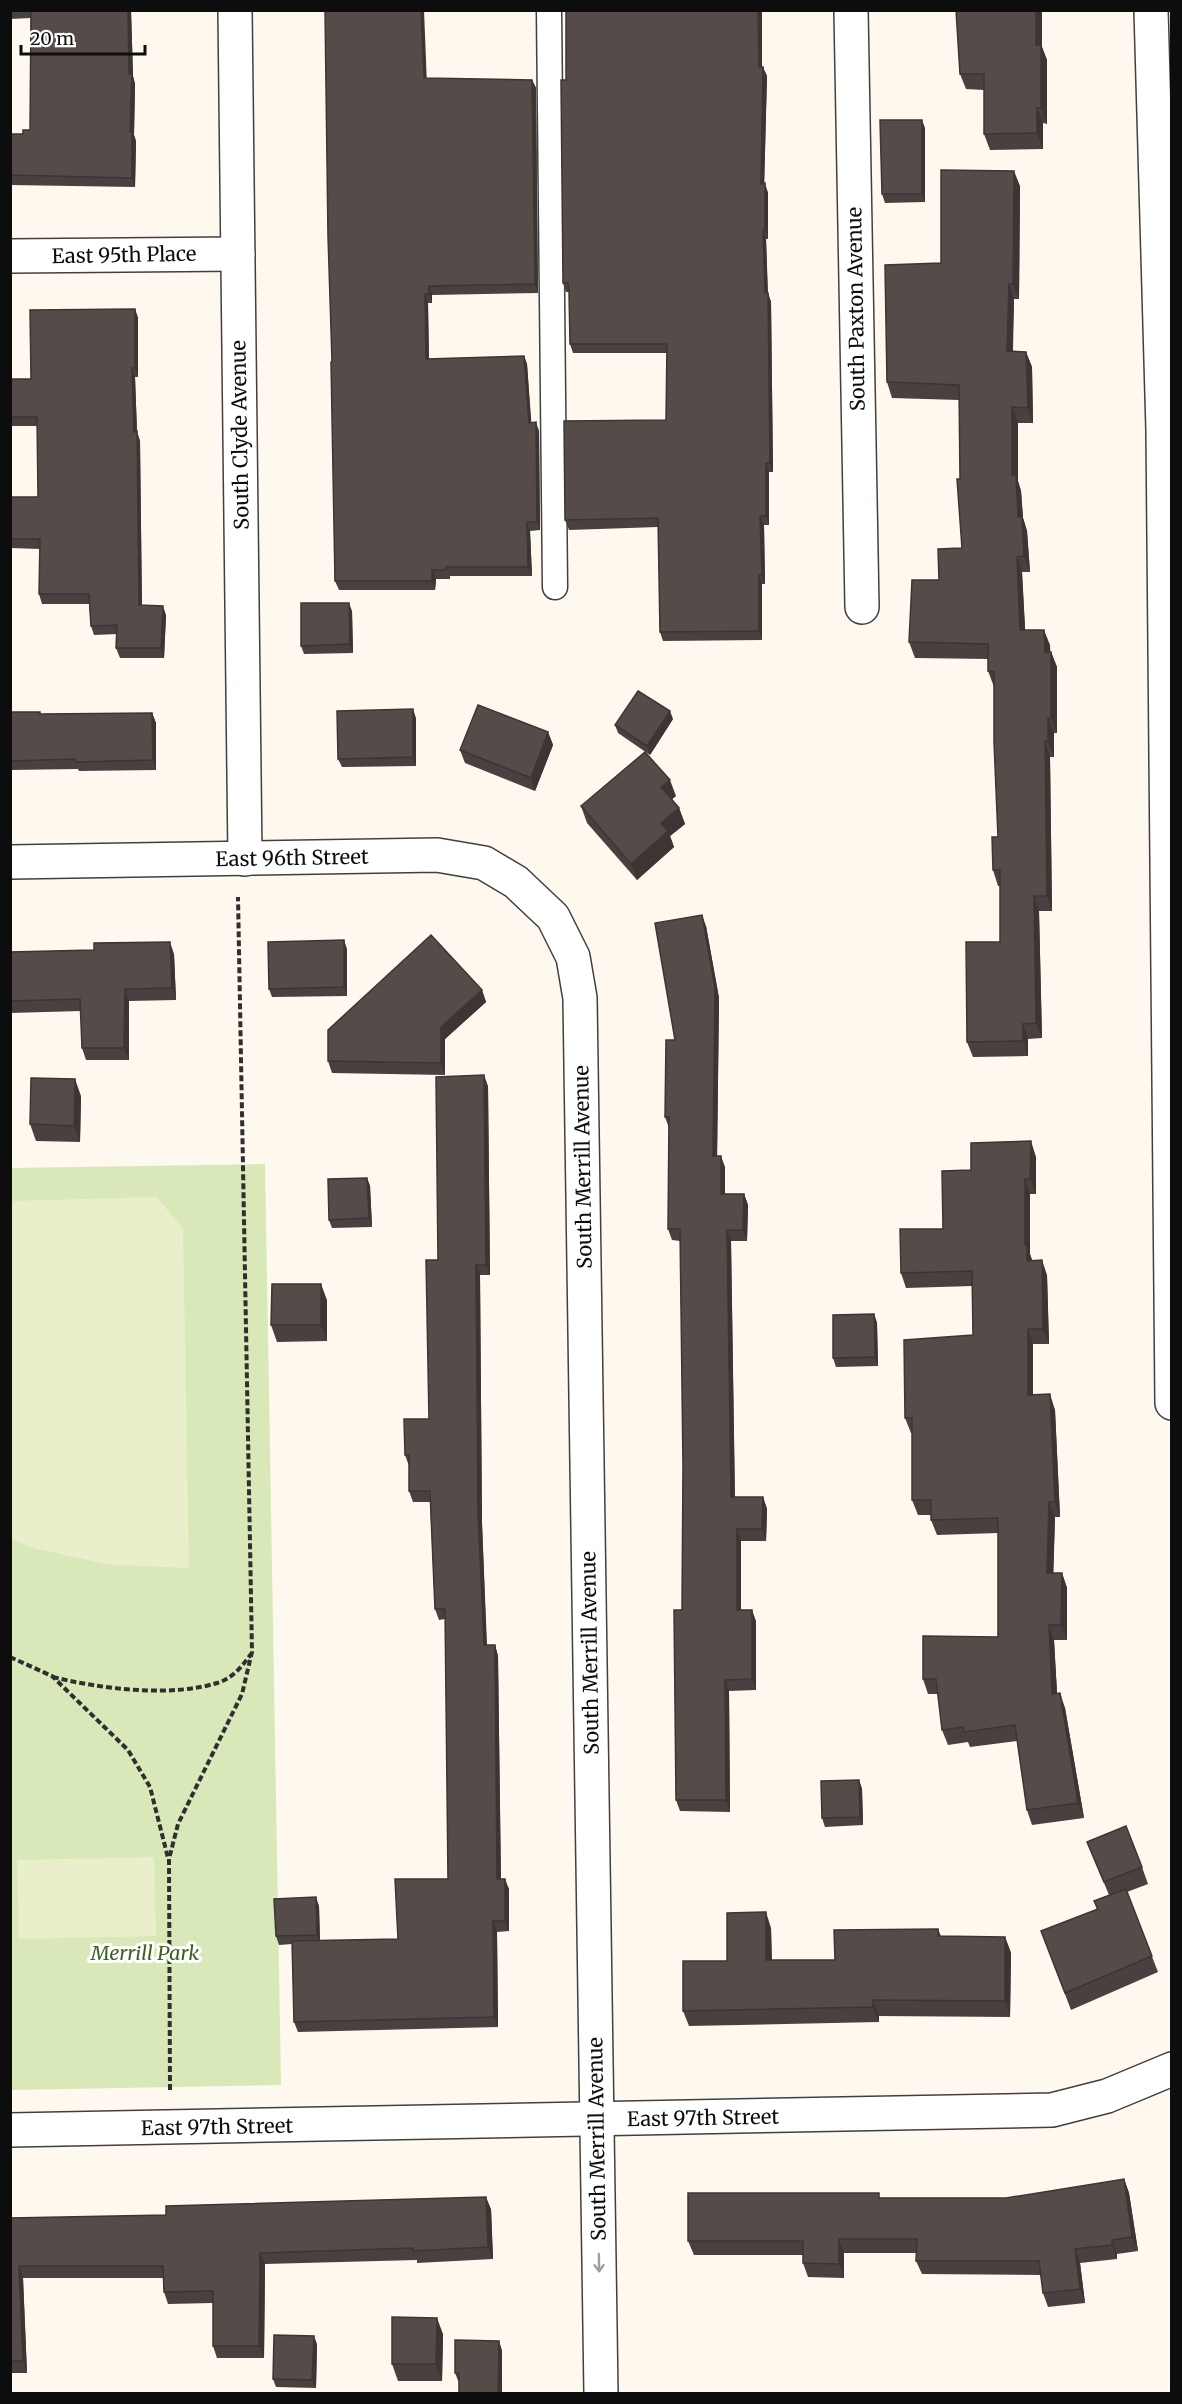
<svg xmlns="http://www.w3.org/2000/svg" width="1182" height="2404" font-family="Merriweather,serif">
  <style>
    .green { fill: #d9e8b8 }
    .pitch { fill: #e9efca }
    .lines { fill: none; stroke-linecap: round; stroke-linejoin: round }
    .lane-casing { stroke: #404040; stroke-width: 27 }
    .street-casing { stroke: #404040; stroke-width: 36 }
    .path { stroke: #2f2f2f; stroke-width: 4; stroke-dasharray: 6 3; stroke-linecap: butt }
    .lane { stroke: #fff; stroke-width: 24 }
    .street { stroke: #fff; stroke-width: 33 }
    .wall { fill: #494140 }
    .shaded-wall { fill: #3c3534 }
    .building { fill: #554c4a; stroke: #3c3534; stroke-width: 1.5 }
    .oneway { stroke: #9e9e9e }
    .labels { text-anchor: middle; stroke-width: 6; stroke-linejoin: round; paint-order: stroke }
    .street-label { font-size: 20px; fill: #0d0d0d; stroke: #fff }
    .park-label { font-size: 20px; font-style: italic; fill: #39631f; stroke: #fff }
  </style>
  <rect width="100%" height="100%" fill="#fef8ee"/>
  <polygon class="green" points="265,1164 281,2085 11,2090 10,1168"/>
  <g class="pitch">
    <polygon points="157,1197 183,1229 189,1568 110,1565 33,1548 11,1539 11,1201"/>
    <polygon points="154,1857 156,1936 19,1939 17,1860"/>
  </g>
  <g class="lines">
    <defs>
      <polyline id="lane" points="549,10 555,587"/>
      <g id="street">
        <polyline points="235,10 245,859"/>
        <polyline points="851,10 862,607"/>
        <polyline points="1151,10 1163,430 1172,1403"/>
        <polyline points="10,256 238,254"/>
        <polyline points="10,862 437,855 484,863 516,882 553,917 573,957 580,998 601,2394"/>
        <polyline points="10,2130 1052,2110 1107,2096 1172,2069"/>
      </g>
    </defs>
    <use href="#lane" class="lane-casing"/>
    <use href="#street" class="street-casing"/>
    <g class="path">
      <polyline points="10,1657 52,1676 128,1750 150,1787 168,1858"/>
      <path d="M53 1677C101 1689 173 1698 220 1682 234 1677 243 1665 251 1654"/>
      <polyline points="170,2090 169,1859 178,1824 242,1694 252,1652 238,897"/>
    </g>
    <use href="#lane" class="lane"/>
    <use href="#street" class="street"/>
  </g>
  <g class="wall">
    <polygon points="10,10 131,10 133,76 135,84 134,135 136,141 135,187 10,185 10,134 23,134 30,130 31,18 10,19"/>
    <polygon points="566,10 674,11 762,67 767,76 764,183 768,193 768,239 766,239 768,293 771,302 773,472 769,472 769,525 764,525 765,584 762,584 762,640 663,641 660,632 658,527 569,530 565,520 666,420 667,353 573,353 570,344 569,292 566,292 563,283 566,80"/>
    <polygon points="1042,10 1042,47 1047,60 1047,124 1043,123 1043,149 990,150 984,134 984,90 966,89 960,74"/>
    <polygon points="426,78 532,80 536,88 538,293 432,295 432,303 428,303 429,359 524,356 527,364 531,423 539,431 540,530 530,531 532,576 450,576 450,579 436,579 435,590 339,590 335,581 332,361"/>
    <polygon points="925,128 925,202 885,203 882,194"/>
    <polygon points="1020,186 1019,299 1014,299 1013,351 1026,352 1032,367 1033,423 1018,423 1018,481 1021,491 1023,518 1027,531 1030,572 1022,572 1025,630 1050,645 1050,652 1051,652 1057,667 1057,733 1054,733 1054,757 1050,757 1052,911 1039,911 1042,1038 1028,1039 1028,1056 973,1057 967,1042 1000,942 1000,886 998,886 993,870 998,837 994,687 988,671 988,659 915,658 909,642 939,580 962,548 959,400 892,398 887,382 941,263"/>
    <polygon points="135,309 138,318 138,377 135,377 137,432 140,441 142,606 166,615 164,658 120,658 116,648 117,634 94,635 91,626 89,604 42,604 39,594 40,549 10,548 10,497 38,497 37,426 10,426 10,379 31,379"/>
    <polygon points="352,611 353,653 304,654 301,646"/>
    <polygon points="10,712 41,714 152,713 156,723 156,770 79,771 78,769 10,770"/>
    <polygon points="416,718 416,766 342,767 338,759"/>
    <polygon points="673,719 650,755 618,733 615,725"/>
    <polygon points="548,732 553,745 535,791 465,763 460,750"/>
    <polygon points="676,796 672,799 679,808 685,824 670,836 674,847 637,880 587,823 581,806"/>
    <polygon points="706,926 719,998 717,1156 725,1167 725,1194 744,1194 748,1205 747,1241 731,1241 735,1497 763,1497 767,1509 766,1541 741,1541 741,1610 756,1621 756,1690 729,1691 730,1812 680,1811 676,1800 682,1610 683,1465 680,1241 672,1240 668,1229 669,1128 665,1117 675,1040"/>
    <polygon points="347,949 347,996 272,997 269,989"/>
    <polygon points="94,950 174,954 176,1000 129,1001 129,1060 86,1060 82,1048 81,1011 10,1013 10,952"/>
    <polygon points="482,990 486,1002 445,1039 445,1075 332,1073 328,1061"/>
    <polygon points="488,1086 490,1275 480,1275 482,1523 487,1645 495,1645 498,1656 501,1879 509,1889 509,1931 497,1932 498,2027 298,2032 294,2022 292,1944 279,1945 276,1936 319,1906 320,1941 398,1939 448,1879 445,1619 439,1620 435,1609 430,1502 413,1502 409,1491 409,1466 405,1455 429,1419 438,1260"/>
    <polygon points="81,1096 80,1142 36,1141 30,1124"/>
    <polygon points="1036,1157 1036,1194 1030,1194 1030,1254 1032,1260 1047,1275 1049,1344 1033,1344 1033,1395 1055,1410 1060,1517 1055,1517 1053,1573 1062,1573 1067,1588 1067,1640 1054,1640 1057,1694 1065,1708 1084,1818 1032,1825 1027,1810 1017,1741 970,1747 968,1742 948,1745 942,1730 938,1694 928,1694 923,1679 998,1637 998,1533 937,1535 931,1520 931,1515 918,1515 912,1500 912,1433 911,1433 905,1418 973,1335 972,1286 906,1288 901,1273 943,1229 971,1170"/>
    <polygon points="367,1178 370,1186 372,1227 332,1228 329,1220"/>
    <polygon points="327,1300 327,1341 277,1342 271,1325"/>
    <polygon points="874,1314 877,1323 878,1366 836,1367 833,1358"/>
    <polygon points="859,1780 862,1789 863,1825 825,1827 822,1818"/>
    <polygon points="1087,1842 1142,1867 1148,1884 1127,1892 1158,1972 1071,2010 1041,1931 1097,1910 1094,1901 1109,1895"/>
    <polygon points="771,1928 772,1960 835,1960 938,1929 941,1936 1005,1937 1011,1953 1010,2017 879,2016 879,2022 689,2026 683,2011 727,1961"/>
    <polygon points="1124,2179 1129,2193 1138,2251 1117,2254 1117,2259 1080,2263 1085,2303 1048,2307 1043,2293 1041,2275 922,2274 916,2261 917,2253 844,2253 844,2278 808,2277 803,2263 803,2255 694,2255 688,2241 881,2198 1006,2198"/>
    <polygon points="491,2209 493,2259 417,2263 417,2260 265,2264 264,2358 217,2358 213,2346 213,2303 168,2304 164,2292 163,2278 23,2278 27,2373 10,2373 10,2218"/>
    <polygon points="443,2334 442,2381 398,2381 392,2364"/>
    <polygon points="499,2341 502,2351 502,2394 459,2394 459,2383 455,2373"/>
    <polygon points="317,2344 316,2388 276,2387 273,2379"/>
  </g>
  <g class="shaded-wall">
    <polygon points="128,10 131,10 133,76 135,84 134,135 136,141 135,187 132,178 130,132"/>
    <polygon points="421,10 424,10 427,86 424,78"/>
    <polygon points="758,10 762,10 762,76 759,67"/>
    <polygon points="1036,10 1042,10 1042,47 1047,60 1047,124 1041,108 1036,45"/>
    <polygon points="763,67 767,76 764,193 761,184"/>
    <polygon points="532,80 536,88 538,293 535,284"/>
    <polygon points="1037,108 1043,123 1043,149 1037,133"/>
    <polygon points="922,120 925,128 925,202 922,194"/>
    <polygon points="1014,171 1020,186 1019,299 1013,284"/>
    <polygon points="765,183 768,193 768,239 765,230"/>
    <polygon points="763,230 766,239 768,302 765,293"/>
    <polygon points="1009,284 1014,299 1012,366 1007,351"/>
    <polygon points="429,286 432,295 432,303 429,294"/>
    <polygon points="768,293 771,302 773,472 770,463"/>
    <polygon points="425,294 428,303 429,367 426,359"/>
    <polygon points="135,309 138,318 138,377 135,368"/>
    <polygon points="1026,352 1032,367 1033,423 1028,408"/>
    <polygon points="524,356 527,364 532,431 529,423"/>
    <polygon points="132,368 135,377 137,432 140,441 142,615 139,605"/>
    <polygon points="1012,407 1018,423 1018,481 1021,491 1023,518 1027,531 1030,572 1024,556 1012,475"/>
    <polygon points="536,422 539,431 540,530 537,522"/>
    <polygon points="766,463 769,472 769,525 766,516"/>
    <polygon points="760,516 764,525 765,584 762,575"/>
    <polygon points="527,522 530,531 532,576 528,567"/>
    <polygon points="1017,557 1022,572 1026,645 1020,630"/>
    <polygon points="432,570 436,579 435,590 432,581"/>
    <polygon points="759,575 762,584 762,640 759,631"/>
    <polygon points="349,603 352,611 353,653 350,644"/>
    <polygon points="163,606 166,615 164,658 161,648"/>
    <polygon points="1044,630 1050,645 1051,667 1045,652"/>
    <polygon points="1051,652 1057,667 1057,733 1051,718"/>
    <polygon points="413,709 416,718 416,766 413,757"/>
    <polygon points="670,711 673,719 650,755 647,746"/>
    <polygon points="152,713 156,723 156,770 153,760"/>
    <polygon points="1048,718 1054,733 1054,757 1048,741"/>
    <polygon points="548,732 553,745 535,791 531,778"/>
    <polygon points="1045,741 1050,757 1052,911 1047,896"/>
    <polygon points="670,780 676,796 667,803 661,787"/>
    <polygon points="679,808 685,824 670,836 674,847 637,880 631,864 661,823"/>
    <polygon points="1034,896 1039,911 1042,1038 1036,1023"/>
    <polygon points="702,915 706,926 719,998 717,1167 713,1156"/>
    <polygon points="344,940 347,949 347,996 344,987"/>
    <polygon points="170,942 174,954 176,1000 172,988"/>
    <polygon points="125,989 129,1001 129,1060 124,1048"/>
    <polygon points="482,990 486,1002 445,1039 445,1075 441,1063 441,1027"/>
    <polygon points="1023,1024 1028,1039 1028,1056 1023,1041"/>
    <polygon points="484,1075 488,1086 490,1275 486,1265"/>
    <polygon points="75,1079 81,1096 80,1142 74,1126"/>
    <polygon points="1031,1141 1036,1157 1036,1194 1030,1179"/>
    <polygon points="721,1156 725,1167 725,1205 721,1194"/>
    <polygon points="367,1178 370,1186 372,1227 369,1218"/>
    <polygon points="1025,1179 1030,1194 1030,1254 1032,1260 1032,1276 1027,1261 1025,1245"/>
    <polygon points="744,1194 748,1205 747,1241 743,1230"/>
    <polygon points="727,1230 731,1241 735,1508 731,1497"/>
    <polygon points="1042,1260 1047,1275 1049,1344 1043,1329"/>
    <polygon points="476,1265 480,1275 482,1523 487,1656 484,1645 478,1513"/>
    <polygon points="321,1284 327,1300 327,1341 321,1325"/>
    <polygon points="874,1314 877,1323 878,1366 875,1357"/>
    <polygon points="1028,1329 1033,1344 1033,1410 1028,1395"/>
    <polygon points="1050,1394 1055,1410 1060,1517 1055,1502"/>
    <polygon points="763,1497 767,1509 766,1541 762,1529"/>
    <polygon points="1049,1502 1055,1517 1053,1588 1047,1573"/>
    <polygon points="737,1529 741,1541 741,1621 737,1610"/>
    <polygon points="1062,1573 1067,1588 1067,1640 1061,1625"/>
    <polygon points="752,1610 756,1621 756,1690 752,1679"/>
    <polygon points="1049,1625 1054,1640 1058,1709 1052,1694"/>
    <polygon points="495,1645 498,1656 501,1889 497,1879"/>
    <polygon points="725,1680 729,1691 730,1812 726,1800"/>
    <polygon points="1060,1693 1065,1708 1084,1818 1078,1803"/>
    <polygon points="859,1780 862,1789 863,1825 860,1817"/>
    <polygon points="505,1879 509,1889 509,1931 505,1921"/>
    <polygon points="316,1897 319,1906 320,1943 317,1935"/>
    <polygon points="766,1912 771,1928 772,1975 766,1960"/>
    <polygon points="493,1921 497,1932 498,2027 494,2017"/>
    <polygon points="1005,1937 1011,1953 1010,2017 1005,2001"/>
    <polygon points="873,2000 879,2016 879,2022 873,2007"/>
    <polygon points="1124,2179 1129,2193 1138,2251 1132,2237"/>
    <polygon points="486,2197 491,2209 493,2259 488,2247"/>
    <polygon points="839,2239 844,2253 844,2278 839,2264"/>
    <polygon points="1112,2240 1117,2254 1117,2259 1112,2245"/>
    <polygon points="1075,2249 1080,2263 1085,2303 1080,2289"/>
    <polygon points="260,2253 265,2264 264,2358 259,2346"/>
    <polygon points="19,2266 23,2278 27,2373 23,2361"/>
    <polygon points="437,2318 443,2334 442,2381 436,2364"/>
    <polygon points="314,2336 317,2344 316,2388 312,2380"/>
    <polygon points="499,2341 502,2351 502,2394 498,2394"/>
  </g>
  <g class="building">
    <polygon points="31,10 128,10 129,74 132,74 130,132 132,132 132,178 10,175 10,134 23,134 23,130 30,130"/>
    <polygon points="325,10 421,10 424,78 532,80 535,284 429,286 429,294 425,294 426,359 524,356 529,423 536,422 537,522 527,522 528,567 446,567 446,570 432,570 432,581 335,581 331,362 332,361 328,236"/>
    <polygon points="566,10 758,10 759,67 763,67 761,184 765,183 765,230 763,230 765,293 768,293 770,463 766,463 766,516 760,516 762,575 759,575 759,631 660,632 658,518 565,520 564,421 666,420 667,344 570,344 569,291 568,283 563,283 561,80 566,80"/>
    <polygon points="956,10 1036,10 1036,45 1041,45 1041,108 1037,108 1037,133 984,134 984,74 960,74"/>
    <polygon points="880,120 922,120 922,194 882,194"/>
    <polygon points="941,170 1014,171 1013,284 1009,284 1007,351 1026,352 1028,408 1012,407 1012,475 1016,475 1018,517 1022,516 1024,556 1017,557 1020,630 1044,630 1045,652 1051,652 1051,718 1048,718 1048,741 1045,741 1047,896 1034,896 1036,1023 1023,1024 1023,1041 967,1042 966,942 1000,942 1000,870 993,870 992,837 998,837 994,742 994,672 988,671 988,644 909,642 912,580 939,580 938,549 962,548 957,479 960,479 959,385 887,382 885,265 941,263"/>
    <polygon points="135,309 135,368 132,368 134,432 137,431 139,605 163,606 161,648 116,648 117,625 91,626 89,594 39,594 40,539 10,539 10,497 38,497 37,417 10,417 10,379 31,379 30,310"/>
    <polygon points="301,603 349,603 350,644 301,646"/>
    <polygon points="638,691 670,711 647,746 615,725"/>
    <polygon points="478,705 548,732 531,778 460,750"/>
    <polygon points="413,709 413,757 338,759 337,711"/>
    <polygon points="10,712 40,712 40,714 152,713 153,760 75,762 75,759 10,761"/>
    <polygon points="645,752 670,780 661,787 679,808 661,823 668,831 631,864 581,806"/>
    <polygon points="702,915 715,987 713,1156 721,1156 721,1194 744,1194 743,1230 727,1230 731,1497 763,1497 762,1529 737,1529 737,1610 752,1610 752,1679 725,1680 726,1800 676,1800 674,1610 682,1610 683,1465 680,1229 668,1229 669,1117 665,1117 666,1040 675,1040 655,923"/>
    <polygon points="431,935 482,990 441,1027 441,1063 328,1061 328,1030"/>
    <polygon points="344,940 344,987 269,989 268,942"/>
    <polygon points="170,942 172,988 125,989 124,1048 82,1048 80,999 10,1001 10,952 94,950 94,943"/>
    <polygon points="484,1075 486,1265 476,1265 478,1513 484,1645 495,1645 497,1879 505,1879 505,1921 493,1921 494,2017 294,2022 292,1941 398,1939 395,1879 448,1879 445,1609 435,1609 430,1491 409,1491 409,1455 405,1455 404,1419 429,1419 426,1260 438,1260 436,1077"/>
    <polygon points="31,1078 75,1079 74,1126 30,1124"/>
    <polygon points="1031,1141 1030,1179 1025,1179 1025,1245 1027,1245 1027,1261 1042,1260 1043,1329 1028,1329 1028,1395 1050,1394 1055,1502 1049,1502 1047,1573 1062,1573 1061,1625 1049,1625 1052,1694 1060,1693 1078,1803 1027,1810 1015,1725 964,1732 963,1727 942,1730 936,1679 923,1679 923,1636 998,1637 998,1518 931,1520 931,1500 912,1500 912,1418 905,1418 904,1340 973,1335 972,1271 901,1273 900,1229 943,1229 942,1171 971,1170 971,1143"/>
    <polygon points="367,1178 369,1218 329,1220 328,1179"/>
    <polygon points="272,1284 321,1284 321,1325 271,1325"/>
    <polygon points="874,1314 875,1357 833,1358 833,1315"/>
    <polygon points="859,1780 860,1817 822,1818 821,1781"/>
    <polygon points="1126,1826 1142,1867 1104,1882 1087,1842"/>
    <polygon points="1126,1889 1152,1956 1065,1993 1041,1931 1098,1909 1094,1901"/>
    <polygon points="316,1897 317,1935 276,1936 274,1899"/>
    <polygon points="766,1912 766,1960 835,1960 834,1930 938,1929 938,1936 1005,1937 1005,2001 873,2000 873,2007 683,2011 683,1961 727,1961 727,1913"/>
    <polygon points="1124,2179 1132,2237 1112,2240 1112,2245 1075,2249 1080,2289 1043,2293 1039,2261 916,2261 917,2239 839,2239 839,2264 803,2263 803,2241 688,2241 688,2193 879,2193 879,2198 1006,2198"/>
    <polygon points="486,2197 488,2247 413,2251 413,2248 260,2253 259,2346 213,2346 213,2291 164,2292 163,2266 19,2266 23,2361 10,2361 10,2218 166,2215 166,2206"/>
    <polygon points="392,2317 437,2318 436,2364 392,2364"/>
    <polygon points="274,2335 314,2336 312,2380 273,2379"/>
    <polygon points="455,2340 499,2341 498,2394 459,2394 459,2373 455,2373"/>
  </g>
  <defs><path id="oneway-shaft" d="M-6 0H5M1.5-3L5.5 0L1.5 3" fill="none" stroke-width="1.6" stroke-linecap="round" stroke-linejoin="round" transform="scale(1.5)"/></defs>
  <use class="oneway" href="#oneway-shaft" transform="translate(599 2263) rotate(89)"/>
  <g class="labels">
    <g class="street-label">
      <text transform="translate(124 255) rotate(-1)" y="7">East 95th Place</text>
      <text transform="translate(856 309) rotate(-91)" y="7">South Paxton Avenue</text>
      <text transform="translate(240 435) rotate(-91)" y="7">South Clyde Avenue</text>
      <text transform="translate(292 858) rotate(-1)" y="7">East 96th Street</text>
      <text transform="translate(583 1167) rotate(-91)" y="7">South Merrill Avenue</text>
      <text transform="translate(590 1653) rotate(-91)" y="7">South Merrill Avenue</text>
      <text transform="translate(703 2118) rotate(-1)" y="7">East 97th Street</text>
      <text transform="translate(217 2127) rotate(-1)" y="7">East 97th Street</text>
      <text transform="translate(597 2139) rotate(-91)" y="7">South Merrill Avenue</text>
    </g>
    <g class="park-label">
      <text x="145" y="1960">Merrill Park</text>
    </g>
  </g>
  <rect width="1182" height="2404" fill="none" stroke="#0d0d0d" stroke-width="24"/>
  <path d="M21 45v9h124v-9" fill="none" stroke="#0d0d0d" stroke-width="3"/>
  <text x="30" y="45" font-size="18" fill="#0d0d0d" stroke="#ffffff" stroke-width="4.5" paint-order="stroke">20 m</text>
</svg>
